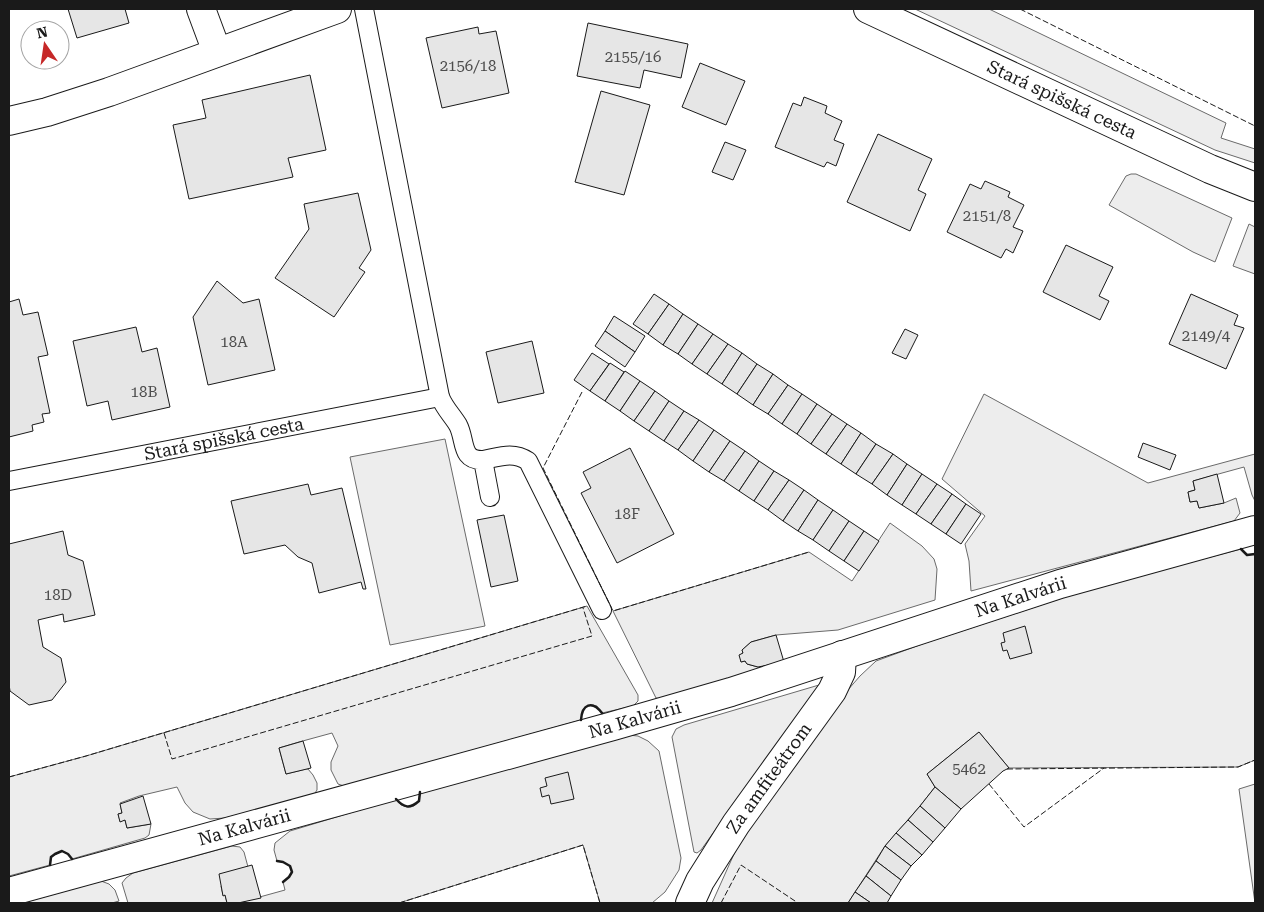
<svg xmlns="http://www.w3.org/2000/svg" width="1264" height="912" font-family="'Roboto Serif',serif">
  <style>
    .built { fill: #ededed; stroke: #6a6a6a }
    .building { fill: #e6e6e6; stroke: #1a1a1a }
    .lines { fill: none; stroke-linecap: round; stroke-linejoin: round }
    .lane-casing { stroke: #1a1a1a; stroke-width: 20 }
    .street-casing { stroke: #1a1a1a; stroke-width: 30 }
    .lane { stroke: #fff; stroke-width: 18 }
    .street { stroke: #fff; stroke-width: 28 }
    .fence { stroke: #1a1a1a; stroke-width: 1; stroke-dasharray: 6 2.5; stroke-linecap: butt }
    .wall { stroke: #1a1a1a; stroke-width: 2.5 }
    .labels { text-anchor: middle; stroke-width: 4; stroke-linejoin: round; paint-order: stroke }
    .number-label { font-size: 15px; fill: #4d4d4d }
    .street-label { font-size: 18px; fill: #1a1a1a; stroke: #fff }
  </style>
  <rect width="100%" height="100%" fill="#fff"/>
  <g class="built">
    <polygon points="915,9 989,9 1226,123 1221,138 1255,149 1255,163 1215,150"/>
    <polygon points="1131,174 1136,174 1232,218 1215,262 1193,252 1109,205 1126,176"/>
    <polygon points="1249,224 1255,227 1255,274 1233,266"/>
    <polygon points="984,394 1148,483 1255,454 1255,501 1252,495 1244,467 1193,481 1195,490 1188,492 1190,502 1197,501 1199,508 1224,503 1236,498 1240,513 1234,521 971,591 969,561 965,544 985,516 942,479"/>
    <polygon points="445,439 485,626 390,645 350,457"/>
    <polygon points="890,523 922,546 934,559 937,569 935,600 838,630 776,635 751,642 742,650 743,653 740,655 741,662 745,661 747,664 758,667 784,662 662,699 656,698 613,611 809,552 852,581"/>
    <polygon points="1241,549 1247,555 1255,554 1255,760 1238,767 1009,768 979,732 927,774 935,787 920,806 885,846 848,903 712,903 743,834 840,699 860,676 876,661 925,643 1099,586"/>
    <polygon points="587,606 638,695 638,701 633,706 602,713 597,706 592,705 585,707 582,712 581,720 344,786 338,784 331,770 331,762 338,746 332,733 299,742 279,748 286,774 306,769 308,769 313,775 317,783 317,790 313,796 225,818 210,819 193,812 185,803 177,787 139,796 120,803 122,813 118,814 120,821 125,820 127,828 151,824 149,835 145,838 72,859 68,854 62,851 51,857 50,865 9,876 9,777 86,756"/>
    <polygon points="819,685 701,850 697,853 694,852 672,737 676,729 684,725"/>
    <polygon points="628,735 638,736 648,741 659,751 681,858 679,870 665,892 652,903 600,903 583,845 399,903 238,903 285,890 283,882 289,877 292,872 290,866 283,862 277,861 274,850 275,843 290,831 396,799 401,805 407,807 414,806 419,801 420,792"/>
    <polygon points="1255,784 1255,903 1239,789"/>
    <polygon points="232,846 240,847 244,852 248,867 221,886 223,895 225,895 227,903 128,903 122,883 126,878 133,873"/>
    <polygon points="101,881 109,884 115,890 119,901 112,903 22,903"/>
  </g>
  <g class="building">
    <polygon points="68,9 125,9 129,23 77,38"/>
    <polygon points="588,23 688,44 681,78 644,70 640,88 577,76"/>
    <polygon points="478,27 479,34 496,31 509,93 442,108 426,38"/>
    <polygon points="700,63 745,81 726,125 682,107"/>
    <polygon points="310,75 326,150 288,158 293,177 189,199 173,125 206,118 202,100"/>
    <polygon points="601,91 650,105 624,195 575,182"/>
    <polygon points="804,97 827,106 825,113 842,121 834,140 844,144 836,166 827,162 824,167 775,147 793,103 801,106"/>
    <polygon points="878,134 932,159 918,190 926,194 910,231 847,202"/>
    <polygon points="725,142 746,150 733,180 712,172"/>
    <polygon points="985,181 1010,192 1008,197 1024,205 1013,227 1023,231 1013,253 1006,249 1001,258 947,232 970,184 981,189"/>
    <polygon points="358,193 371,250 359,268 365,272 334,317 275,278 309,229 304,204"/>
    <polygon points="1066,245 1113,267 1099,296 1109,301 1100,320 1043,292"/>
    <polygon points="217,281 243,303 259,299 275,370 208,385 193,317"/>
    <polygon points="654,294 669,304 648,334 633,324"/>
    <polygon points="1191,294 1238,315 1234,325 1244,328 1226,369 1169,344"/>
    <polygon points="19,299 23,315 38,312 48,355 38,357 50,413 42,414 44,422 32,425 33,431 9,437 9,302"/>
    <polygon points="669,304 683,314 663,345 648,334"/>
    <polygon points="683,314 698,324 678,354 663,345"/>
    <polygon points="614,316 645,336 635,352 605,331"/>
    <polygon points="698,324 713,334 692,364 678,354"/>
    <polygon points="136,327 142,352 157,348 170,407 112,420 108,401 87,406 73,341"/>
    <polygon points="905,329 918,335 906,359 892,353"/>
    <polygon points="605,331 635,352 625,367 595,346"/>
    <polygon points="713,334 728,344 707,374 692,364"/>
    <polygon points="532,341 544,393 498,403 486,352"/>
    <polygon points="728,344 742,353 722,384 707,374"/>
    <polygon points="592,353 609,364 590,391 574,380"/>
    <polygon points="742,353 757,364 737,394 722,384"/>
    <polygon points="610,363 624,372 605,401 590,391"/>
    <polygon points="757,364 773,374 753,405 737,394"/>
    <polygon points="625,371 640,381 620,411 605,401"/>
    <polygon points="773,374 788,385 768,414 753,405"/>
    <polygon points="640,381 655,391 634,421 620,411"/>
    <polygon points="788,385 802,394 782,424 768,414"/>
    <polygon points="655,391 669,401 649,431 634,421"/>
    <polygon points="802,394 817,404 797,434 782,424"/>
    <polygon points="669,401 684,411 664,441 649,431"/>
    <polygon points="817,404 832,414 811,444 797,434"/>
    <polygon points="684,411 699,420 678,450 664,441"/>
    <polygon points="832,414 847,424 826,454 811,444"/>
    <polygon points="699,420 714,430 693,461 678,450"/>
    <polygon points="847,424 861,433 841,464 826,454"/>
    <polygon points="714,430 730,441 709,472 693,461"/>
    <polygon points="861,433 876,444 856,474 841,464"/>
    <polygon points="730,441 745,451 724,481 709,472"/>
    <polygon points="1143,443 1176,455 1170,470 1138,457"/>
    <polygon points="876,444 893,454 872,484 856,474"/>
    <polygon points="630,448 674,534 617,563 581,493 591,488 583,472"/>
    <polygon points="745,451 759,461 739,491 724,481"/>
    <polygon points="893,454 907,464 887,495 872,484"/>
    <polygon points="759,461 774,471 754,501 739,491"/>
    <polygon points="907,464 922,474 902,505 887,495"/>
    <polygon points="774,471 789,480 768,510 754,501"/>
    <polygon points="922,474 937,484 916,514 902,505"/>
    <polygon points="1217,474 1224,503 1199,508 1197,501 1190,502 1188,492 1195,490 1193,481"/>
    <polygon points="789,480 804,490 783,521 768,510"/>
    <polygon points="308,484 311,495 342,488 366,589 363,589 361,582 319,593 312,563 298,557 285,545 244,554 231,501"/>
    <polygon points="937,484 952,494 931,524 916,514"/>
    <polygon points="804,490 818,500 798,531 783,521"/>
    <polygon points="952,494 966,504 946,534 931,524"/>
    <polygon points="818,500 833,510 813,540 798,531"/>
    <polygon points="966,504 981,514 961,544 946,534"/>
    <polygon points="833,510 849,521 829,551 813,540"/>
    <polygon points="504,515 518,581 491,587 477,520"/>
    <polygon points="849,521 864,531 844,561 829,551"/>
    <polygon points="63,531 68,555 83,561 95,615 64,622 63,614 38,620 43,647 61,658 66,682 52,700 29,705 10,691 9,684 9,544"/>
    <polygon points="864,531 879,541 859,571 844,561"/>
    <polygon points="1025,626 1032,653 1010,659 1007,650 1003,651 1001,643 1005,642 1003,633"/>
    <polygon points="776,635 784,662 758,667 747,664 745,661 741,662 739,655 743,653 742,650 751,642"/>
    <polygon points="979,732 1009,768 1003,771 961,809 935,787 927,774"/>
    <polygon points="303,741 311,768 286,774 279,748"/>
    <polygon points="568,772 574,799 551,804 549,795 542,797 540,788 547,786 545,778"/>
    <polygon points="935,787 961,809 945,828 920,806"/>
    <polygon points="143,796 151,824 127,828 125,820 120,822 118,814 122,813 120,804"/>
    <polygon points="920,806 945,828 933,842 908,820"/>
    <polygon points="908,820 933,842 922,855 896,833"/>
    <polygon points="896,833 922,855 911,866 885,846"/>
    <polygon points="885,846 911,866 901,880 876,861"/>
    <polygon points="876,861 901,880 891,896 866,876"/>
    <polygon points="252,865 261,898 238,903 227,903 225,895 223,896 219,874"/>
    <polygon points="866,876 891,896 887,903 871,903 855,892"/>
    <polygon points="855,892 871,903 848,903"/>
  </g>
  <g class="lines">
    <defs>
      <g id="lane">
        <path d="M364 9 440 397C445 409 452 415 458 425 466 440 460 461 483 460L490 497"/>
        <path d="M483 460C499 457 513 451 528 461L602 610"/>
        <path id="s1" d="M9 481 440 397"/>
      </g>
      <g id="street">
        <polyline points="201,9 217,52"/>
        <path id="s2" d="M868 9 1210 169 1255 187"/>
        <polyline points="9,121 47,112 109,92 337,9"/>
        <path id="s3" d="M9 892 613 726 731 692 1060 584 1255 530"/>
        <path id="s4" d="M690 903 700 881 736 824 832 691 841 672 842 655"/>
      </g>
    </defs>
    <use href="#lane" class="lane-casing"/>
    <use href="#street" class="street-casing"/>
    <use href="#lane" class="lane"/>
    <use href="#street" class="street"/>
    <g class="fence">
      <polyline points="1020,9 1255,126"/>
      <polyline points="582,392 543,468 613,611 809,552"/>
      <polyline points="164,733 172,759 592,636 583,608"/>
      <polyline points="1007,769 1238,767 1255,760"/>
      <polyline points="9,777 86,756 587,606"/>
      <polyline points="989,784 1024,827 1104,768"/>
      <polyline points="399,903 583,845 600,903"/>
      <polyline points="721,903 741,865 798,903"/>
    </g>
    <g class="wall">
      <polyline points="1241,549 1247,555 1255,554"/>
      <path d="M581 720C582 704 592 700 602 713"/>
      <path d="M396 799C404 808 410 809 419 801L420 792"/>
      <polyline points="277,861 283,862 290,866 292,872 289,877 283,882"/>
      <polyline points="50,865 51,857 55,854 62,851 68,854 72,859"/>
    </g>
  </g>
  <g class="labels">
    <g class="number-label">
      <text x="633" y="62">2155/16</text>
      <text x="468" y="71">2156/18</text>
      <text x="987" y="221">2151/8</text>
      <text x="1206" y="341">2149/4</text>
      <text x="234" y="347">18A</text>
      <text x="144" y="397">18B</text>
      <text x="627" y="519">18F</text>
      <text x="58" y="600">18D</text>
      <text x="969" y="774">5462</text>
    </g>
    <g class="street-label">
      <text dy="6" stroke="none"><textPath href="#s2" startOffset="214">Stará spišská cesta</textPath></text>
      <text dy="6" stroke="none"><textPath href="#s1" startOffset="219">Stará spišská cesta</textPath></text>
      <text dy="6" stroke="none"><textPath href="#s3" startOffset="1054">Na Kalvárii</textPath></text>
      <text dy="6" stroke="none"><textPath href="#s3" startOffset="649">Na Kalvárii</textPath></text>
      <text dy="6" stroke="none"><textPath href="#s4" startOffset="148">Za amfiteátrom</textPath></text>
      <text dy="6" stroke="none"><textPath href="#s3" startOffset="244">Na Kalvárii</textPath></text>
    </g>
  </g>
  <rect width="1264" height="912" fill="none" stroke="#1a1a1a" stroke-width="20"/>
  <g transform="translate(45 45) rotate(347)"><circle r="24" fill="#ffffff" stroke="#a3a3a3"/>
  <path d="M0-4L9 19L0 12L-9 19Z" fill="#c62828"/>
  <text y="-8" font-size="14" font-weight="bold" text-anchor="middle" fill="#1a1a1a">N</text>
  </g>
</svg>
